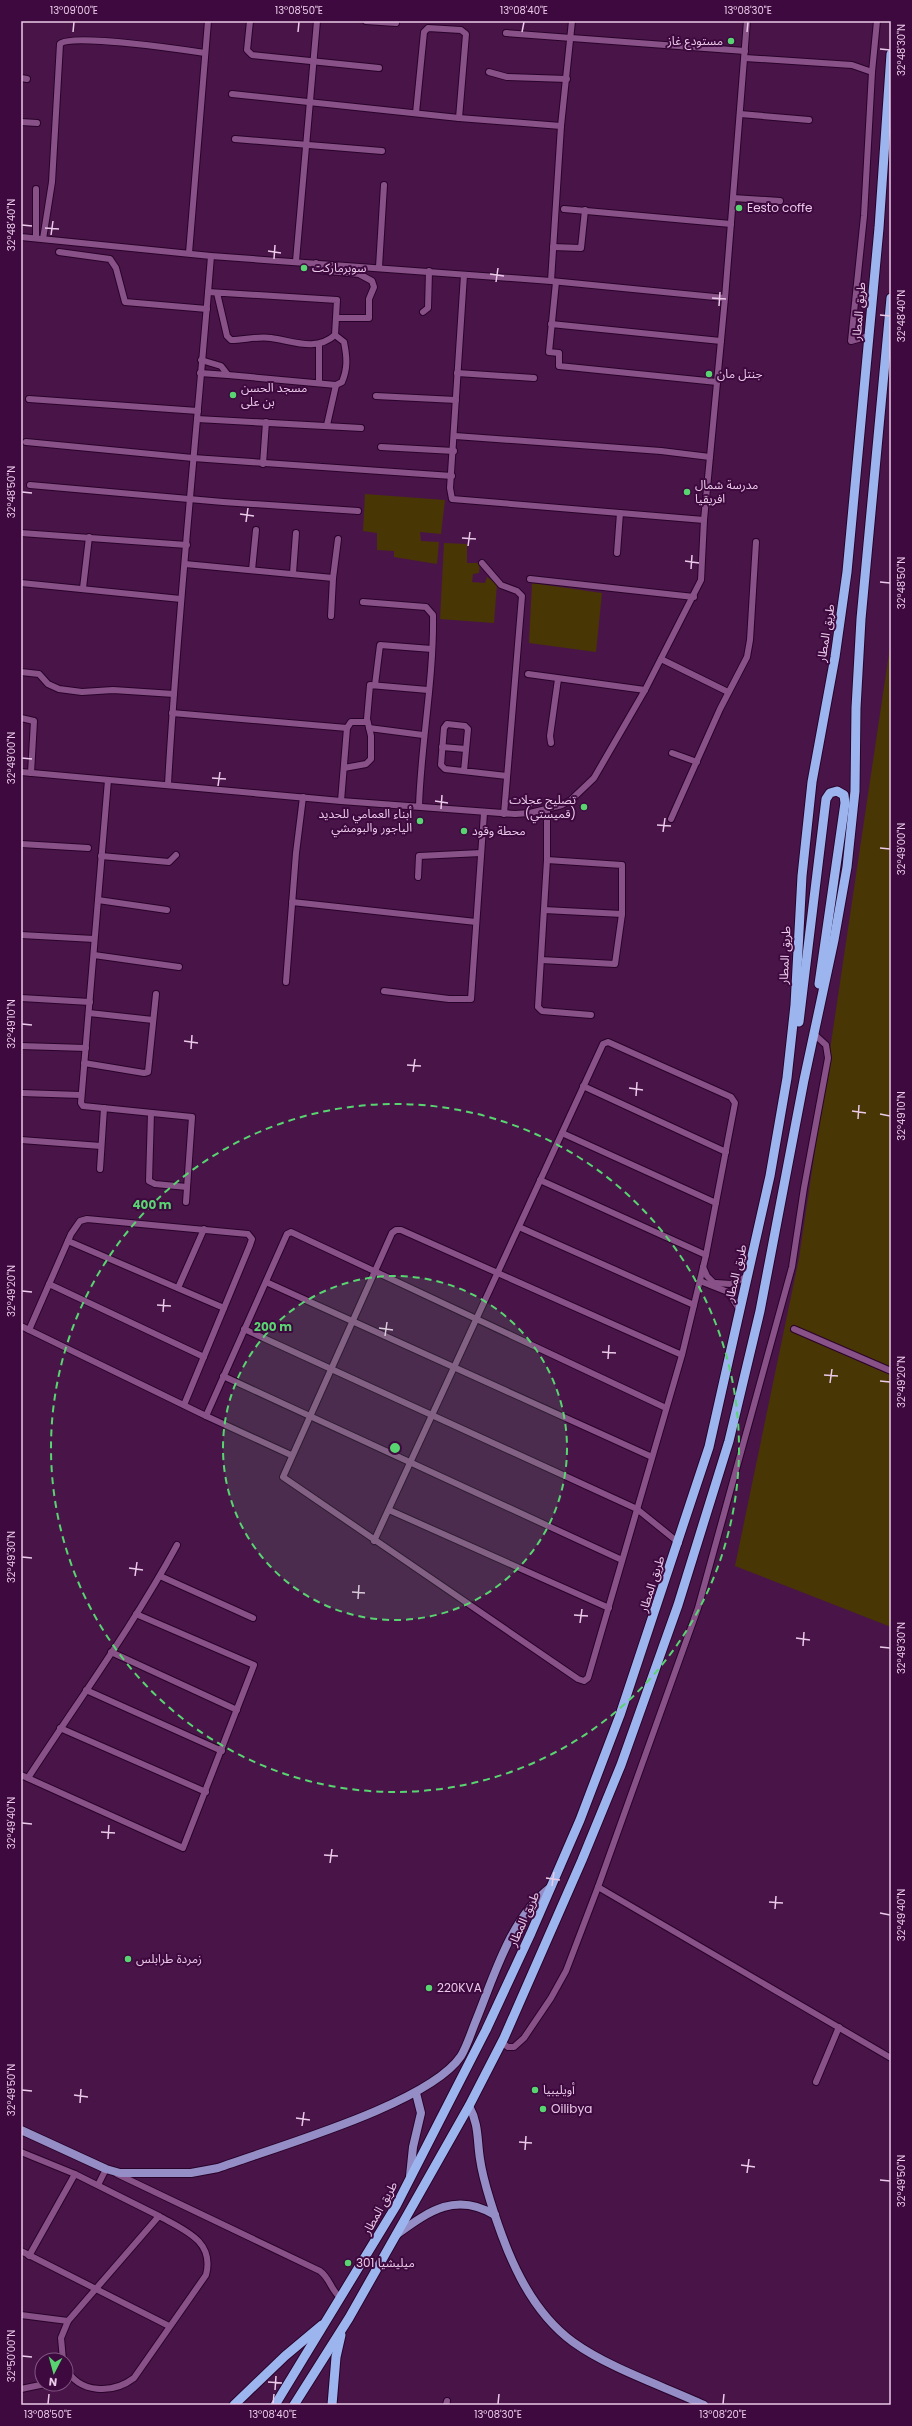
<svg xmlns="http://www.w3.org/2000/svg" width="912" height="2426" font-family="Poppins,'Noto Sans Arabic',sans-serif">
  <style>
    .green { fill: #483604 }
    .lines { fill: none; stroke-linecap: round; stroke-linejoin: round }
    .minor-casing { stroke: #29032a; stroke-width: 8 }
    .major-casing { stroke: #29032a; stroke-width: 10 }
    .highway-casing { stroke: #29032a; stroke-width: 11 }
    .minor { stroke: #885187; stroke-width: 6 }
    .major { stroke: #958dc5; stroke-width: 8 }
    .highway { stroke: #9db5ef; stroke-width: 9 }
    .ticks { fill: none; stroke: #eacae8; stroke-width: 1.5 }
    .ring { fill: none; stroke: #58d570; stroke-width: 2; stroke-dasharray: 7 5 }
    .poi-dot { fill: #58d570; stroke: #3d093e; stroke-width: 1.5 }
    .labels { text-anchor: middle; stroke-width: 4; stroke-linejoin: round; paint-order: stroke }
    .poi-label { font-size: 12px; fill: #eacae8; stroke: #3d093e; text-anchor: start }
    .street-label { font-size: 12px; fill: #eacae8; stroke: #3d093e }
    .centre { fill: #58d570; stroke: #3d093e; stroke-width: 2 }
    .ring-label { font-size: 12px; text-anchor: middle; font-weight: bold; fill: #58d570; stroke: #3d093e; stroke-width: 4; stroke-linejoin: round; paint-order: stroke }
    .neatline { fill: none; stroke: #eacae8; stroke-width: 1.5 }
    .ticks-label { font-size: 10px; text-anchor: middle; fill: #eacae8 }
  </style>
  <rect width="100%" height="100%" fill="#491549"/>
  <g class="green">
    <polygon points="365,494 445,500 441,534 420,532 421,541 439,542 437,564 394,557 394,551 377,550 377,533 363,531"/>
    <polygon points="444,543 467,544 467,563 480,563 479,573 473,574 472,582 485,583 487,577 497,584 494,623 440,619"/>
    <polygon points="532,583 602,593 596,652 529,643"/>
    <polygon points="891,640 891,1627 735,1566 799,1258"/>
  </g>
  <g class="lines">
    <defs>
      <g id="minor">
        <polyline points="250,21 247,50 252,55 379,68"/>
        <polyline points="366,21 396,23"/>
        <polyline points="506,33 745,51"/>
        <polyline points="745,58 852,65 872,72"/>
        <polyline points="489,72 507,77 567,79"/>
        <polyline points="21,78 27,79"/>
        <polyline points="232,94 459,118 561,126"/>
        <polyline points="416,113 424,32 428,28 461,30 466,34 459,118"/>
        <polyline points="740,114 809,120"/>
        <polyline points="21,122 37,123"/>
        <polyline points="235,139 382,151"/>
        <polyline points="733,198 780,201"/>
        <polyline points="564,209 731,224"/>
        <polyline points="21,237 211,256 551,281 725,298"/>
        <polyline points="36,238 36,189"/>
        <path d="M43 239 52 182 60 44C70 33 185 50 205 53"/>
        <polyline points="553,247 581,248 585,210"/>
        <polyline points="59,252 110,259 116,268 125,302 207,309"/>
        <polyline points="189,253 208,21"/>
        <polyline points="296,261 317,21"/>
        <polyline points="316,263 319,270 359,274 372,281 374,287 369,299 369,318 337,318"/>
        <polyline points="379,267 384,185"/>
        <polyline points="464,275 450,488 452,499 704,520"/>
        <polyline points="551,281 561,126 572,21"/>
        <polyline points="556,282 549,352 559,353 559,366 717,382"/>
        <path d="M208 292 337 300 335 335C316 352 293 341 271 338 258 336 244 340 231 340L227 336 217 293"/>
        <polyline points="423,312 428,308 429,271"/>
        <polyline points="551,324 721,341"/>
        <path d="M335 335 344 342C347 357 348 368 342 382L336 385"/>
        <polyline points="869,336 851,341 864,216 872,72 877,21"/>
        <polyline points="319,344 319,383"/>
        <polyline points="201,360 221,366 228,375 336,385 327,425"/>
        <polyline points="200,373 228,375"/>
        <polyline points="457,373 534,378"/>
        <polyline points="376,396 456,400"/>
        <polyline points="29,399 198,411"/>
        <polyline points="197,419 361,428"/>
        <polyline points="455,436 661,451 710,457"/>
        <polyline points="26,442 193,458 452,476"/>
        <polyline points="381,447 454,451"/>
        <polyline points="263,464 266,422"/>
        <polyline points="30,485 223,502 358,511"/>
        <polyline points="21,533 187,545"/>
        <polyline points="617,553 620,513"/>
        <polyline points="482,563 501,585 517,591 522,596 504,814"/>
        <polyline points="185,564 333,578 331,616"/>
        <polyline points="252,570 256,530"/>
        <polyline points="293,573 296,533"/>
        <polyline points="333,578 338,539"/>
        <polyline points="530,579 694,597"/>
        <polyline points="21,583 181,599"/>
        <polyline points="83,588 89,537"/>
        <path d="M363 602 426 607 433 615C434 679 421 743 419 806"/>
        <polyline points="661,659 728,692"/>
        <polyline points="21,672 39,674 48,684 59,689 82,692 113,690 174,694"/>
        <polyline points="528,674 645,690"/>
        <polyline points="375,685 380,645 432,649"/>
        <polyline points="172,713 347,728 341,801"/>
        <polyline points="21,718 34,721 31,773"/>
        <polyline points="347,728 351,722 367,722"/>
        <polyline points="369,728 423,735"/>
        <polyline points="551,743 550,736 558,679"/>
        <polyline points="442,747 466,749"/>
        <polyline points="672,753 697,762"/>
        <polyline points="344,768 366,764 371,759 371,736 367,719 370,685 428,690"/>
        <polyline points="464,771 468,729 465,726 447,724 444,728 441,765 445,769 507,776"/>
        <polyline points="21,772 341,801 515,814 530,813 562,805 571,800 594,778 645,690 701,580 704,520 725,298 747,21"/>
        <polyline points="108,780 81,1103 83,1106 192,1117 186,1202"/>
        <path d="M168 784C178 608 197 432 211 256"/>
        <polyline points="547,809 547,860 538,1007 542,1011 591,1015"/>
        <polyline points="671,819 720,709 747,657 750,640 756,542"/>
        <polyline points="21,844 88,848"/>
        <polyline points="101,856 169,862 176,855"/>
        <polyline points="418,877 419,856 481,853"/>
        <polyline points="98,900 167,910"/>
        <polyline points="292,902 476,922"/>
        <polyline points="544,910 622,914"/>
        <polyline points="21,935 94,939"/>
        <polyline points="94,955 179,967"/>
        <polyline points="541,960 615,964 622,914 622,865 547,860"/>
        <polyline points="286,982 296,853 303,797"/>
        <polyline points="384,991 449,999 471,999 484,813"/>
        <polyline points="21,998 90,1002"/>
        <polyline points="89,1013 153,1020"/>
        <polyline points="21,1046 86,1048"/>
        <polyline points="84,1063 144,1073 148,1072 156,994"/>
        <polyline points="583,1086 726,1152"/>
        <polyline points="21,1093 81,1095"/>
        <polyline points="151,1113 149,1181 155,1184 187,1187"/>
        <polyline points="562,1133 716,1203"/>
        <polyline points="21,1140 101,1146"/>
        <polyline points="100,1169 104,1108"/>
        <polyline points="540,1180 706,1255"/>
        <polyline points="519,1227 694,1305"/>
        <polyline points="68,1241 224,1308"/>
        <polyline points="703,1267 707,1276 714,1283"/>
        <polyline points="700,1281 728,1292 740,1310"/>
        <polyline points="266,1282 652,1457"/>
        <polyline points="716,1283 731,1284 748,1276"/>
        <polyline points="49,1284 204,1357"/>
        <polyline points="178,1288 204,1229"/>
        <polyline points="21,1326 206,1416"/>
        <polyline points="244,1329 637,1509 679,1543"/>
        <polyline points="794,1329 891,1371"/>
        <polyline points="29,1330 71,1234 80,1221 87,1219 248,1234 252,1239 250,1245 184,1405"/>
        <polyline points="223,1376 622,1560"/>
        <polyline points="291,1455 206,1416 287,1234 291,1232 666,1408"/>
        <polyline points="389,1510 609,1608"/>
        <polyline points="374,1541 603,1044 608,1042 731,1097 735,1103 706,1255 682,1355 588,1678 584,1681 578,1679 283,1477 392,1233 396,1230 401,1230 682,1355"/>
        <polyline points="160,1576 253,1618"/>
        <polyline points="111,1652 237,1710"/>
        <polyline points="86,1690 222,1751"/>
        <polyline points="60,1728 206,1792"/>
        <polyline points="21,1775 183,1848 254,1665 136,1614"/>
        <path d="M28 1778C78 1701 133 1626 177 1545"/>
        <polyline points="598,1887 891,2058"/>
        <polyline points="501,2042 508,2047 514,2047 524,2038 551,1998 566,1971 598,1887 698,1608 792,1267 804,1188 828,1058 826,1045 815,1035"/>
        <polyline points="816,2082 839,2027"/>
        <polyline points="21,2152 75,2174 159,2216"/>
        <path d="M117 2174 320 2271C330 2278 331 2291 341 2298"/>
        <polyline points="98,2185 106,2169"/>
        <polyline points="21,2251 169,2326"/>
        <polyline points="29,2256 75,2174"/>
        <polyline points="21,2315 68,2321"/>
        <path d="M63 2360 61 2338 68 2321 159 2216C184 2230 215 2241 206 2275L134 2378C113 2394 79 2394 66 2368"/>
        <polyline points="21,2389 45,2384"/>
        <polyline points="446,2405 447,2401"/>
      </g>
      <g id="major">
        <path d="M469 2106C479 2124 477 2140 480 2159 482 2173 486 2187 490 2200 506 2252 528 2309 573 2342 609 2368 663 2386 704 2405"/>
        <path d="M21 2130 106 2169 120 2173H191L218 2168C275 2147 429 2104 461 2056 467 2046 471 2033 475 2023 494 1977 510 1918 551 1887"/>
        <polyline points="410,2176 413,2147 421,2113 416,2093"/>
        <path d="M396 2235C428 2212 455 2191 495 2215"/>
      </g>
      <g id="highway">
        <polyline points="799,1022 826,799 830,793 837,791 844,795 845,803 819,984"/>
        <polyline points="234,2405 285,2356 322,2325"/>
        <polyline points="275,2405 396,2206 486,2030 531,1933 580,1820 620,1715 709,1447 770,1176 787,1078 795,1005 802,876 812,782 835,657 847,572 879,228 891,54"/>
        <polyline points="294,2405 349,2318 469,2106 504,2038 582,1860 621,1765 678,1605 729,1441 760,1311 804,1080 834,940 847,867 855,791 856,708 861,619 891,298"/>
        <polyline points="332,2405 336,2357 341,2335"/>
      </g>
    </defs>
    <use href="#minor" class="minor-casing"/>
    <use href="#major" class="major-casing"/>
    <use href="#highway" class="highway-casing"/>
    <use href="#minor" class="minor"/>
    <use href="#major" class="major"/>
    <use href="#highway" class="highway"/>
  </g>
  <path class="ticks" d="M73 32 74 22M298 32 299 22M522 32 524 22M747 32 748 22M880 49 890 50M22 225 32 226M45 228 59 229M51 235 53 221M268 251 281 253M274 259 275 245M490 274 504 276M496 282 498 268M712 298 726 299M719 306 720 292M880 315 890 316M22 492 32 493M240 514 254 516M246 522 248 508M462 538 476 539M468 546 470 532M685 561 699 563M691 569 692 555M880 582 890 583M22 758 32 759M212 778 226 779M218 786 220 772M435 801 448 803M441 809 442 795M657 825 671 826M663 832 665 818M880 848 890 849M22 1024 32 1025M184 1041 198 1043M191 1049 192 1035M407 1065 421 1066M413 1072 415 1059M629 1088 643 1090M636 1096 637 1082M852 1111 866 1113M880 1114 890 1116M858 1119 859 1105M22 1291 32 1292M157 1305 171 1306M163 1312 164 1299M379 1328 393 1330M385 1336 387 1322M602 1352 616 1353M608 1359 609 1345M824 1375 838 1376M880 1381 890 1382M830 1383 832 1369M22 1557 32 1558M129 1568 143 1570M135 1576 137 1562M352 1592 365 1593M358 1599 359 1585M574 1615 588 1616M580 1623 582 1609M796 1638 810 1640M803 1646 804 1632M880 1647 890 1648M22 1823 32 1824M101 1832 115 1833M108 1839 109 1825M324 1855 338 1856M330 1863 332 1849M546 1878 560 1880M552 1886 554 1872M769 1902 783 1903M775 1909 776 1896M880 1913 890 1915M22 2090 32 2091M74 2095 88 2097M80 2103 81 2089M296 2118 310 2120M302 2126 304 2112M519 2142 532 2143M525 2150 526 2136M741 2165 755 2167M747 2173 749 2159M880 2180 890 2181M22 2356 32 2357M268 2382 282 2383M275 2390 276 2376M48 2404 49 2394M273 2404 274 2394M498 2404 499 2394M723 2404 724 2394"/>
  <circle cx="395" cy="1448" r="172" fill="#58d570" fill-opacity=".12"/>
  <g class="ring">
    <circle cx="395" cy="1448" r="172"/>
    <circle cx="395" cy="1448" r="344"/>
  </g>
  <g class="poi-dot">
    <circle cx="731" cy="41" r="4"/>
    <circle cx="739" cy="208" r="4"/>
    <circle cx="304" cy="268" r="4"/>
    <circle cx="709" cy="374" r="4"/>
    <circle cx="233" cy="395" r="4"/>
    <circle cx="687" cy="492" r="4"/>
    <circle cx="584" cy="807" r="4"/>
    <circle cx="420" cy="821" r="4"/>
    <circle cx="464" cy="831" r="4"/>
    <circle cx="128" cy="1959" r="4"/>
    <circle cx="429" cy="1988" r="4"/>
    <circle cx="535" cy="2090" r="4"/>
    <circle cx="543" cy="2109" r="4"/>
    <circle cx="348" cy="2263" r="4"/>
  </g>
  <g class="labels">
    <g class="poi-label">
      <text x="723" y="45" text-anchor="end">مستودع غاز</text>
      <text x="747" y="212">Eesto coffe</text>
      <text x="312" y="272">سوبرماركت</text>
      <text x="717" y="378">جنتل مان</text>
      <text x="241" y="392">مسجد الحسن<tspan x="241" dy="14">بن على</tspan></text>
      <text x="695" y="489">مدرسة شمال<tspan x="695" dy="14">افريقيا</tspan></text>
      <text x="576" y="804" text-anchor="end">تصليح عجلات<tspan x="576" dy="14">(قميستي)</tspan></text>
      <text x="412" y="818" text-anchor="end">أبناء العمامي للحديد<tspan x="412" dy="14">الياجور والبومشي</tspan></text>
      <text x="472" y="835">محطة وقود</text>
      <text x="136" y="1963">زمردة طرابلس</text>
      <text x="437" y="1992">220KVA</text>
      <text x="543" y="2094">أويليبيا</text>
      <text x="551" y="2113">Oilibya</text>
      <text x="356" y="2267">ميليشيا 301</text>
    </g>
    <g class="street-label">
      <text transform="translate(859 311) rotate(-85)" y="4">طريق المطار</text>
      <text transform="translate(826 633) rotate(-81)" y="4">طريق المطار</text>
      <text transform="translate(785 955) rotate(-87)" y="4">طريق المطار</text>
      <text transform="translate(736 1273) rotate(-77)" y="4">طريق المطار</text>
      <text transform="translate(652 1584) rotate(-72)" y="4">طريق المطار</text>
      <text transform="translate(524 1919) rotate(-66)" y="4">طريق المطار</text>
      <text transform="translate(380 2208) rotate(-61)" y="4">طريق المطار</text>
    </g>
  </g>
  <circle cx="395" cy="1448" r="6" class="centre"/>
  <g class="ring-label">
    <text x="152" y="1209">400 m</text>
    <text x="273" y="1331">200 m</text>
  </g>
  <rect width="912" height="2426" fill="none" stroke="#3d093e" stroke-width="44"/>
  <g transform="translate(54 2372) rotate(186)"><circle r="19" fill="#3d093e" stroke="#825682"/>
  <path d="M0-3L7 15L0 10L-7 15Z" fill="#58d570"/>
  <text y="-6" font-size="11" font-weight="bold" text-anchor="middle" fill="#eacae8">N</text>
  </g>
  <rect x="22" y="22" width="868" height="2382" class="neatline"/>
  <g class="ticks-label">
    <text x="74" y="14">13°09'00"E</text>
    <text x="299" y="14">13°08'50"E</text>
    <text x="524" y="14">13°08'40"E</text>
    <text x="748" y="14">13°08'30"E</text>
    <text transform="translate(901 50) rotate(-90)" y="4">32°48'30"N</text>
    <text transform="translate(11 225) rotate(-90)" y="4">32°48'40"N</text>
    <text transform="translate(901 316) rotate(-90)" y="4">32°48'40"N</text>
    <text transform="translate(11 492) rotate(-90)" y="4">32°48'50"N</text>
    <text transform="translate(901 583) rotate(-90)" y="4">32°48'50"N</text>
    <text transform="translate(11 758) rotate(-90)" y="4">32°49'00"N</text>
    <text transform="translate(901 849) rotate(-90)" y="4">32°49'00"N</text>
    <text transform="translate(11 1024) rotate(-90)" y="4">32°49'10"N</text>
    <text transform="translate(901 1116) rotate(-90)" y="4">32°49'10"N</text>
    <text transform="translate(11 1291) rotate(-90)" y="4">32°49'20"N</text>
    <text transform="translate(901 1382) rotate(-90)" y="4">32°49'20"N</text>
    <text transform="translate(11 1557) rotate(-90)" y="4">32°49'30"N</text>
    <text transform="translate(901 1648) rotate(-90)" y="4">32°49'30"N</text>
    <text transform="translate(11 1823) rotate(-90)" y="4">32°49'40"N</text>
    <text transform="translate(901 1915) rotate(-90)" y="4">32°49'40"N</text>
    <text transform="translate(11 2090) rotate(-90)" y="4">32°49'50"N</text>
    <text transform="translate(901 2181) rotate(-90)" y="4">32°49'50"N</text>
    <text transform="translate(11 2356) rotate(-90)" y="4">32°50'00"N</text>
    <text x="48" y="2418">13°08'50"E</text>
    <text x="273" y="2418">13°08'40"E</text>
    <text x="498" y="2418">13°08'30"E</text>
    <text x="723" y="2418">13°08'20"E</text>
  </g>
</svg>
